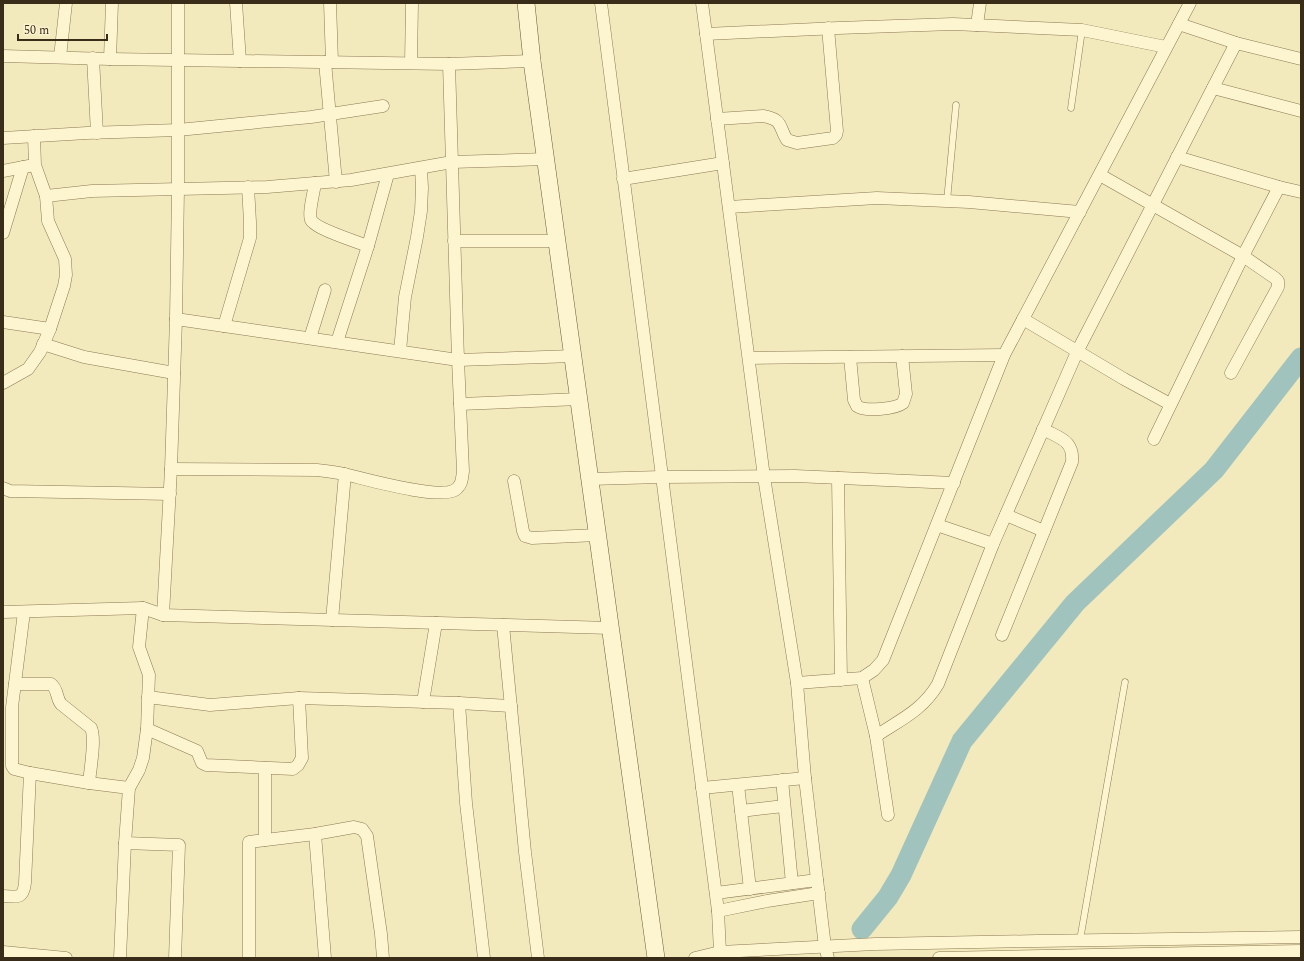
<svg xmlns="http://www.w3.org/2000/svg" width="1304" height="961" font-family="Spectral,serif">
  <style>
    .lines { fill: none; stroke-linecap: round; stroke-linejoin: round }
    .river { stroke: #a1c3bd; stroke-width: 21 }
    .lane-casing { stroke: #8c7954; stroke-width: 7 }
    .street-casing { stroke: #8c7954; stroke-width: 13 }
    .secondary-casing { stroke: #6d5a37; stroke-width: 18 }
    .lane { stroke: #fcf5d0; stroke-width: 6 }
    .street { stroke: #fcf5d0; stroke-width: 12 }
    .secondary { stroke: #fcf5d0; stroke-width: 17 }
  </style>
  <rect width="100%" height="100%" fill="#f2e9bc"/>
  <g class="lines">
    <polyline class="river" points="862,929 888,897 901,875 962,741 1075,603 1214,470 1301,358"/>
    <defs>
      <g id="lane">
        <polyline points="1071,108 1082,30"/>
        <polyline points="947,201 956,105"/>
        <polyline points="1080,940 1125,682"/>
      </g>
      <g id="street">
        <polyline points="236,3 240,61"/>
        <polyline points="330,3 332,62"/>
        <polyline points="601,3 718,911 720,952"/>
        <polyline points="702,3 764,477 797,683 805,778 825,947 828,958"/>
        <polyline points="1179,24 1236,43 1301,59"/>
        <polyline points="977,25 980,3"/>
        <polyline points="706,34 838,28 953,24 1082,30 1166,47"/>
        <polyline points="3,56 110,59 449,64 532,61"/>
        <polyline points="60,57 66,3"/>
        <polyline points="93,58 97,133"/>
        <polyline points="110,59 112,3"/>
        <polyline points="325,62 336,182"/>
        <polyline points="411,63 412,3"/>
        <polyline points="449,64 458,360 574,356"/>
        <polyline points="1213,88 1301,111"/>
        <path d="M717 119 763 116C784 120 778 126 787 140L797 143 833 138 836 135 837 131 828 28"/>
        <polyline points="3,138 87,133 178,130 311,117 383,106"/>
        <polyline points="1177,157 1279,187 1301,192"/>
        <polyline points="3,171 29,166"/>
        <polyline points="1100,175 1243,256 1275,278 1278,281 1278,287 1231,373"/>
        <polyline points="623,179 723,163"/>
        <path d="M315 183C314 192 308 213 311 220 316 229 357 242 368 246"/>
        <polyline points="46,196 92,191 267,187 351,180 452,162 546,159"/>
        <polyline points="729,207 877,198 969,202 1080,212"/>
        <polyline points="3,233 23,167"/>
        <polyline points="454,241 557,241"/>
        <polyline points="1023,319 1124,379 1170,404"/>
        <polyline points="3,322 50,329"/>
        <polyline points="224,326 250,238 250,222 248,187"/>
        <polyline points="310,338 325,290"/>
        <polyline points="337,342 368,246 388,174"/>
        <polyline points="43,344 84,357 174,373"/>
        <polyline points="400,351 405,297 417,237 421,211 422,188 421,168"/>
        <path d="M850 357 854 400 857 406C865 412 895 409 903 403L906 394 902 356"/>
        <polyline points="749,358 1004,355"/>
        <polyline points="3,383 28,369 40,352 50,329 64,286 66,275 65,259 48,221 46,196 35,165 34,136"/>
        <polyline points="460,404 579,399"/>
        <polyline points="1154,439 1243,256 1279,187"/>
        <path d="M171 469 317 470C326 471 335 472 344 474 366 479 438 500 455 490 462 485 462 479 463 471L458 360 176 319"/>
        <polyline points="838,478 841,680"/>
        <polyline points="590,479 661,477 795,476 954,483"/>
        <polyline points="514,481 523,531 525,536 532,538 597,535"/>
        <polyline points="3,488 10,491 170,494"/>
        <polyline points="1006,515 1044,531"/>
        <polyline points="937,525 993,544"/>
        <polyline points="3,612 143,608 163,615 610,628"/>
        <polyline points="163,615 171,469 176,319 178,189 178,3"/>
        <polyline points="332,620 345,474"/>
        <polyline points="503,625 525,852 538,958"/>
        <path d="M1002 635 1072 462C1074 440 1059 438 1043 429"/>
        <polyline points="862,678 876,736 888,815"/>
        <polyline points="797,683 862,678 874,670 883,660 1004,355 1190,3"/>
        <path d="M15 684H51C58 689 56 698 61 704L91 728C96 739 90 770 89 783"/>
        <polyline points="148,697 210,705 299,698 459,703 511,706"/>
        <polyline points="423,702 436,623"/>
        <polyline points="459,703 466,803 484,958"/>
        <polyline points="147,729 197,751 202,763 206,765 293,769 298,765 302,758 299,698"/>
        <path d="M876 736C900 720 923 710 938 684L993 544 1077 352 1236 43"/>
        <polyline points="265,768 265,840"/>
        <polyline points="30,773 89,783 129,788"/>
        <polyline points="782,780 792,883"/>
        <polyline points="738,785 750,889"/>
        <polyline points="702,788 805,778"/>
        <polyline points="741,811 784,806"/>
        <polyline points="315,834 325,958"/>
        <polyline points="125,843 179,845 175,958"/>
        <polyline points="716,893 817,880"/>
        <path d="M3 896C18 897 23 899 25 883L30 773 14 769 12 766V707L24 612"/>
        <polyline points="718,911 767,901 819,893"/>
        <polyline points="3,952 66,958"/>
        <polyline points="120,958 125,843 129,788 139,770 143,758 147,729 149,675 139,647 143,608"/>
        <polyline points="249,958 249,842 315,834 354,827 362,829 367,836 381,934 383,958"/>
        <polyline points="695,958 720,952 875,944 1037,941 1301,937"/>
        <polyline points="939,958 1301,951"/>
      </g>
      <polyline id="secondary" points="526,3 532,61 656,958"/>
    </defs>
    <use href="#lane" class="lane-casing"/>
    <use href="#street" class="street-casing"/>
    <use href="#secondary" class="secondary-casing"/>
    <use href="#lane" class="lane"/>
    <use href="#street" class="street"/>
    <use href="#secondary" class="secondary"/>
  </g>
  <rect width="1304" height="961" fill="none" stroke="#392d1a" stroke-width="8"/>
  <path d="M18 34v6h89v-6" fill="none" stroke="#392d1a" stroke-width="2"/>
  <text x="24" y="34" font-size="12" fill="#392d1a" stroke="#f9f2cd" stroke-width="3" paint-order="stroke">50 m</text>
</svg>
